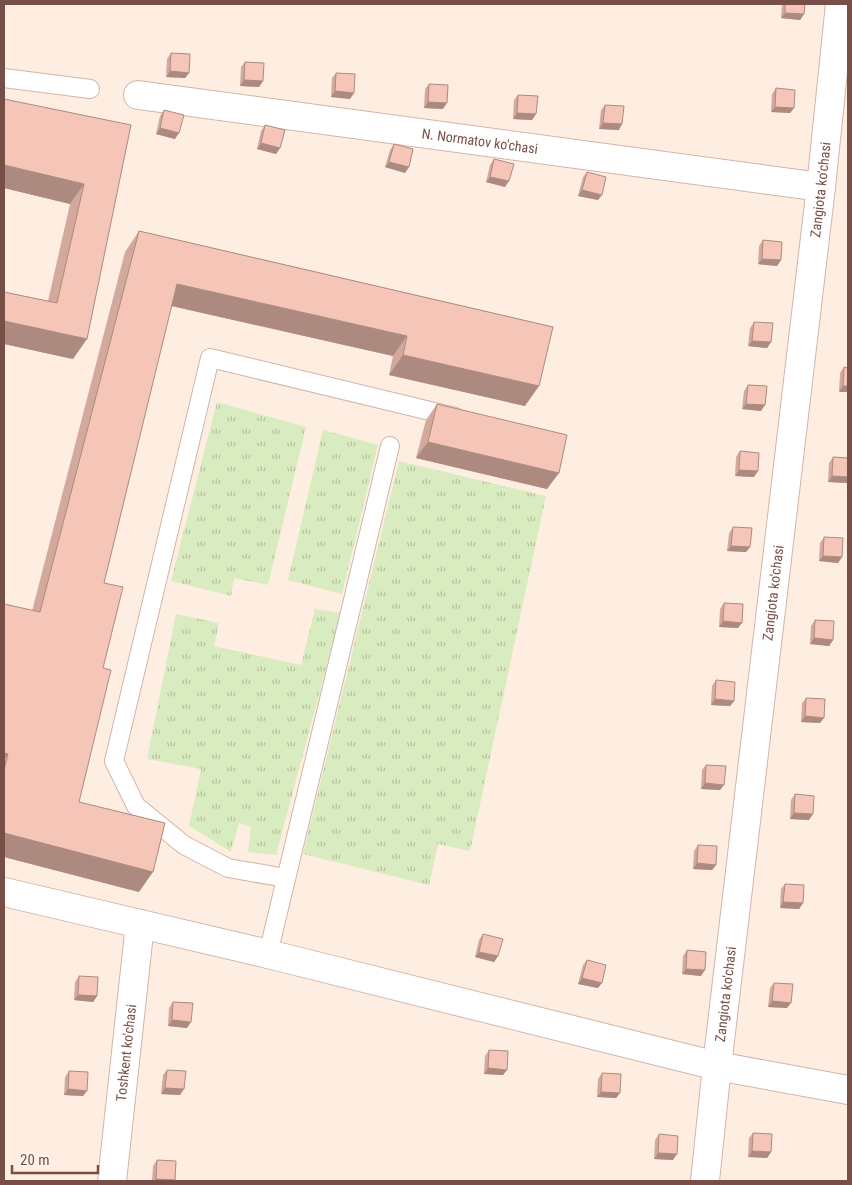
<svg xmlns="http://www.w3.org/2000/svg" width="852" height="1185" font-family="'Roboto Condensed',sans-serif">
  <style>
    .grass { fill: url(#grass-tufts) }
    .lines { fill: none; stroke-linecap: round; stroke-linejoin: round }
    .service-casing { stroke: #d2b5aa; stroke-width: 20 }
    .minor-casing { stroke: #d2b5aa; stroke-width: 30 }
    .service { stroke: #fff; stroke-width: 18 }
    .minor { stroke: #fff; stroke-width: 28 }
    .wall { fill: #d3a99d }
    .shaded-wall { fill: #ac8a80 }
    .building { fill: #f5c5b7; stroke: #ac8a80 }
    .labels { text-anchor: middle; stroke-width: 4; stroke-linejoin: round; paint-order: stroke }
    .street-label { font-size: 14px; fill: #774f46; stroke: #fff3e9 }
  </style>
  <defs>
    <pattern id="grass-tufts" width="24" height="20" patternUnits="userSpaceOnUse" patternTransform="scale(1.25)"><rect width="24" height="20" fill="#d9ecbf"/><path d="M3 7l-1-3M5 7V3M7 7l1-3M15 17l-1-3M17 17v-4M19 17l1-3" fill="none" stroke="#b5c29d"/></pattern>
  </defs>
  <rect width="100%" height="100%" fill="#feeee2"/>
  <g class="grass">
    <polygon points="217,402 306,427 268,585 234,578 231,596 171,581"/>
    <polygon points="323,430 378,445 342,594 288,580"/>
    <polygon points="399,461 546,496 470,851 438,844 429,885 303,854"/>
    <polygon points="315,609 341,613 276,855 248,852 251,827 239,823 231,852 189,826 201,769 147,759 176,614 219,623 214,646 301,665"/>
  </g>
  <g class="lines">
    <defs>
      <g id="service">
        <polyline points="4,78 90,89"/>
        <polyline points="286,878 228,868 184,845 136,806 114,761 210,358 455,417"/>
        <polyline points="268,954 390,446"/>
      </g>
      <g id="minor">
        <path id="s1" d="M138 95 821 187"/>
        <polyline points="4,892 268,954 717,1066 848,1090"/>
        <path id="s2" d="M112 1181 140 924"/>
        <path id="s3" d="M705 1181 717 1066 821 187 840 4"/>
      </g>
    </defs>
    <use href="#service" class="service-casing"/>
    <use href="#minor" class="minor-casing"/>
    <use href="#service" class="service"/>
    <use href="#minor" class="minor"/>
  </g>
  <g class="wall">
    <polygon points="782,4 805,4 804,14 800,20 781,18"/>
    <polygon points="171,53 189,73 185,78 166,77 167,59"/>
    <polygon points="245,62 263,81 259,87 240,86 241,67"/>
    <polygon points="336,73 350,99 331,97 332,78"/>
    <polygon points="429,84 443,109 424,108 425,89"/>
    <polygon points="776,88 794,108 790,113 771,112 772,94"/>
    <polygon points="518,95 536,114 532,120 513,119 514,100"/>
    <polygon points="605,105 619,130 599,129 601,110"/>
    <polygon points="164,110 175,139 156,134 160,116"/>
    <polygon points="131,125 73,359 4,344 4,292 48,301 70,204 4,188"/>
    <polygon points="265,125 280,148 276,154 257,149 261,131"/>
    <polygon points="394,144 405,173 385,167 390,150"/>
    <polygon points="494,159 505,187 486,182 490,165"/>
    <polygon points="587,172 598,200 578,196 583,177"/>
    <polygon points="139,231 553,327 525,406 389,375 393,356 171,306 104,583 103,668 79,802 139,892 4,857 4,604 32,611 125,252"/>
    <polygon points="763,240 781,260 777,266 758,264 759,246"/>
    <polygon points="754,322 771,342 767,348 748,346 750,328"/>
    <polygon points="844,367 848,392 839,392 840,373"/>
    <polygon points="748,385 761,411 742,409 744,391"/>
    <polygon points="437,404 547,489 416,458 426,420"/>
    <polygon points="740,451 754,477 735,476 736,457"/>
    <polygon points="833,457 848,458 848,482 847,483 828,482 829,463"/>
    <polygon points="733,527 750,547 746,552 727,551 729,533"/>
    <polygon points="824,537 842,557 838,563 819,561 820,543"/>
    <polygon points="724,603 738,628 719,627 720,609"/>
    <polygon points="815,620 833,640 829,646 810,644 811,626"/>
    <polygon points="716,680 734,701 730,706 711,705 712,686"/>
    <polygon points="806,698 820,723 801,722 802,703"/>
    <polygon points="706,765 720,790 701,789 702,770"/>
    <polygon points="795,794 809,820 790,819 791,800"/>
    <polygon points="698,845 716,865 712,870 693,869 694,851"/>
    <polygon points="785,884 803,903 799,909 780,908 781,889"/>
    <polygon points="483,934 498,956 494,962 475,957 479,940"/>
    <polygon points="687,950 701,976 682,974 683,956"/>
    <polygon points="587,960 598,988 578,984 583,965"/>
    <polygon points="79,976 97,996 93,1002 74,1000 75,982"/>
    <polygon points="774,983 787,1008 768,1007 770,988"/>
    <polygon points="173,1002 187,1028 168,1026 169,1008"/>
    <polygon points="489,1050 503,1075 484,1074 485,1056"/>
    <polygon points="167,1070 180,1095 161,1094 163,1075"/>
    <polygon points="69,1071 83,1096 64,1095 65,1077"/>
    <polygon points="602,1073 620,1093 616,1098 597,1097 598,1079"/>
    <polygon points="753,1133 771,1152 767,1158 748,1157 749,1138"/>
    <polygon points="659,1134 673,1160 654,1159 655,1140"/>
    <polygon points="157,1160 175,1180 174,1181 152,1181 153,1166"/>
  </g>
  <g class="shaded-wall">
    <polygon points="785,13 804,14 800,20 781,18"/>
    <polygon points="170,71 189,73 185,78 166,77"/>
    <polygon points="244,80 263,81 259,87 240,86"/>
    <polygon points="335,91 354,93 350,99 331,97"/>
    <polygon points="428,102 447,103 443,109 424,108"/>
    <polygon points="775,107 794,108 790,113 771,112"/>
    <polygon points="517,113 536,114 532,120 513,119"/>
    <polygon points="603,123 622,124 619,130 599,129"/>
    <polygon points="160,128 179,133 175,139 156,134"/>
    <polygon points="261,143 280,148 276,154 257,149"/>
    <polygon points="389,162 409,167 405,173 385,167"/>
    <polygon points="4,165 84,184 70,204 4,188"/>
    <polygon points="490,177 509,181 505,187 486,182"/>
    <polygon points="582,190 602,195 598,200 578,196"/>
    <polygon points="762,259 781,260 777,266 758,264"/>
    <polygon points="177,284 407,336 393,356 163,304"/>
    <polygon points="4,321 87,339 73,359 4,344"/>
    <polygon points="752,341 771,342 767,348 748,346"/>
    <polygon points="403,355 539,386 525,406 389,375"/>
    <polygon points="843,386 848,386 848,392 839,392"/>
    <polygon points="746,404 765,405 761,411 742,409"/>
    <polygon points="428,442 559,473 547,489 416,458"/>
    <polygon points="739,470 758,471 754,477 735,476"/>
    <polygon points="832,476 848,477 848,482 847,483 828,482"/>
    <polygon points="731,546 750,547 746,552 727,551"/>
    <polygon points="823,556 842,557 838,563 819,561"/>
    <polygon points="723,621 742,623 738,628 719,627"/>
    <polygon points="814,638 833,640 829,646 810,644"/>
    <polygon points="715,699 734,701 730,706 711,705"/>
    <polygon points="805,716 824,718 820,723 801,722"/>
    <polygon points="4,753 8,754 4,760"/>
    <polygon points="705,783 724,785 720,790 701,789"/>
    <polygon points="794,813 813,814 809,820 790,819"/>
    <polygon points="4,833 153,872 139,892 4,857"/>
    <polygon points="697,863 716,865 712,870 693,869"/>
    <polygon points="783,902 803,903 799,909 780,908"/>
    <polygon points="479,952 498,956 494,962 475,957"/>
    <polygon points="686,969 705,970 701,976 682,974"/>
    <polygon points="582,978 602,983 598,988 578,984"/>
    <polygon points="78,995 97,996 93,1002 74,1000"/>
    <polygon points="772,1001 791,1003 787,1008 768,1007"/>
    <polygon points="172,1020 191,1022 187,1028 168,1026"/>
    <polygon points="488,1068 507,1070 503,1075 484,1074"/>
    <polygon points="165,1088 184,1089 180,1095 161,1094"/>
    <polygon points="68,1089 87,1091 83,1096 64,1095"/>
    <polygon points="601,1092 620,1093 616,1098 597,1097"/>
    <polygon points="752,1151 771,1152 767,1158 748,1157"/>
    <polygon points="658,1153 677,1154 673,1160 654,1159"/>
    <polygon points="156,1179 175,1180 174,1181 154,1181"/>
  </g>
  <g class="building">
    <polygon points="785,4 805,4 804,14 785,13"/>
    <polygon points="171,53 190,54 189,73 170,71"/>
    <polygon points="245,62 264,63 263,81 244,80"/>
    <polygon points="336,73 355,74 354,93 335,91"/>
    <polygon points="429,84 448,85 447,103 428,102"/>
    <polygon points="776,88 795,90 794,108 775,107"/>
    <polygon points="518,95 538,96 536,114 517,113"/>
    <polygon points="4,99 131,125 87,339 4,321 4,292 57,303 84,184 4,165"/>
    <polygon points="605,105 624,106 622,124 603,123"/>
    <polygon points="164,110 184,115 179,133 160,128"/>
    <polygon points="265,125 285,130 280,148 261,143"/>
    <polygon points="394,144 413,149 409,167 389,162"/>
    <polygon points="494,159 514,164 509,181 490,177"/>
    <polygon points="587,172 606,177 602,195 582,190"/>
    <polygon points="139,231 553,327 539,386 403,355 407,336 177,284 104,583 123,587 103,668 111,670 79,802 165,823 153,872 4,833 4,770 8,754 4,753 4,604 40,612"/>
    <polygon points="763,240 782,242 781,260 762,259"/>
    <polygon points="754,322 773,323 771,342 752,341"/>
    <polygon points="844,367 848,368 848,386 843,386"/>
    <polygon points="748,385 767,386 765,405 746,404"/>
    <polygon points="437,404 567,435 559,473 428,442"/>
    <polygon points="740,451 759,453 758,471 739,470"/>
    <polygon points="833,457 848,458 848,477 832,476"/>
    <polygon points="733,527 752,528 750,547 731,546"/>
    <polygon points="824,537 843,538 842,557 823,556"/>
    <polygon points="724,603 743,604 742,623 723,621"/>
    <polygon points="815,620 834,621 833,640 814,638"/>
    <polygon points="716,680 735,682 734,701 715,699"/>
    <polygon points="806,698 825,699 824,718 805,716"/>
    <polygon points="706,765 726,766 724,785 705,783"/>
    <polygon points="795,794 814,796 813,814 794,813"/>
    <polygon points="698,845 717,846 716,865 697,863"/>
    <polygon points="785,884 804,885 803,903 783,902"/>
    <polygon points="483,934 503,939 498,956 479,952"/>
    <polygon points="687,950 706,952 705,970 686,969"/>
    <polygon points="587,960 606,965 602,983 582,978"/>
    <polygon points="79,976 98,977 97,996 78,995"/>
    <polygon points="774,983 793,984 791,1003 772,1001"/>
    <polygon points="173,1002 193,1003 191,1022 172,1020"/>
    <polygon points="489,1050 508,1051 507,1070 488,1068"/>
    <polygon points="167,1070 186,1071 184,1089 165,1088"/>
    <polygon points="69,1071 88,1072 87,1091 68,1089"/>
    <polygon points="602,1073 621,1074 620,1093 601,1092"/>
    <polygon points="753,1133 772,1134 771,1152 752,1151"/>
    <polygon points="659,1134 678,1136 677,1154 658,1153"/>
    <polygon points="157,1160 176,1161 175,1180 156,1179"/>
  </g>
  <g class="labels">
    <g class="street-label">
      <text dy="5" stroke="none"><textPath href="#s1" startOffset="345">N. Normatov ko'chasi</textPath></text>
      <text dy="5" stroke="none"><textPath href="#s3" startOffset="998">Zangiota ko'chasi</textPath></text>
      <text dy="5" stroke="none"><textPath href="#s3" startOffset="592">Zangiota ko'chasi</textPath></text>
      <text dy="5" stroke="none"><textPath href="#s3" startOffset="188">Zangiota ko'chasi</textPath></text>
      <text dy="5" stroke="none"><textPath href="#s2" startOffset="129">Toshkent ko'chasi</textPath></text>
    </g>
  </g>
  <rect width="852" height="1185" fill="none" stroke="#774f46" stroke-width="10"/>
  <path d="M12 1165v8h86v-8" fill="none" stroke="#774f46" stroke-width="2.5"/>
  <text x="20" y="1165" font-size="15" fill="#774f46" stroke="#fff3e9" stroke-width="4" paint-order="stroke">20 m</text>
</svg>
